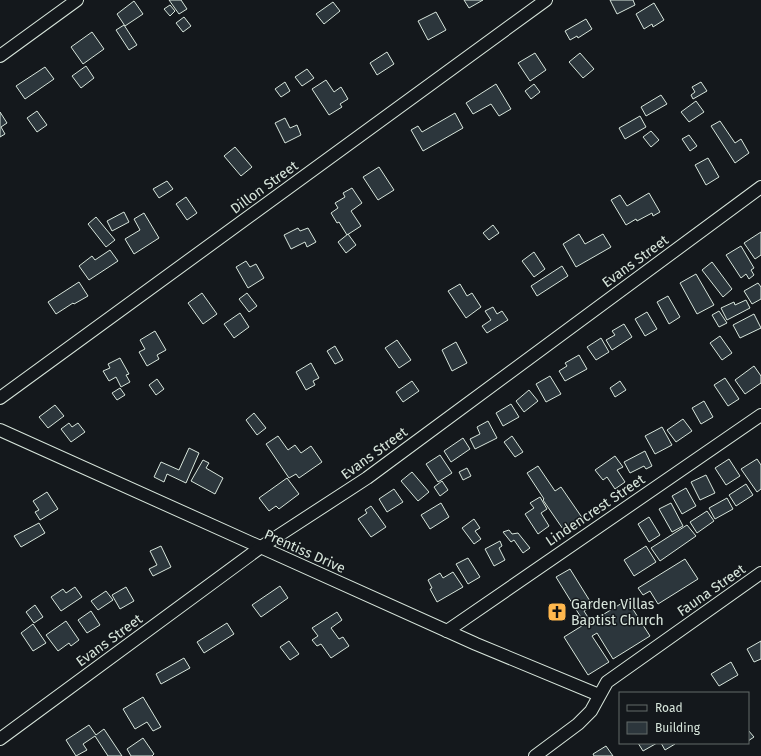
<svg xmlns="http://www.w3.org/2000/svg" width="761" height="756" font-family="'Fira Sans',sans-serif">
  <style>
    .building { fill: #2c363c; stroke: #d8e6dc }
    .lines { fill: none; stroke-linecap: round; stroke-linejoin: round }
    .minor-casing { stroke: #d8e6dc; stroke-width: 14 }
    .minor { stroke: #14181c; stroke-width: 12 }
    .labels { text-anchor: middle; stroke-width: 3; stroke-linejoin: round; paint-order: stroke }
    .street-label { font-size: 14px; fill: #d8e6dc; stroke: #14181c }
    .poi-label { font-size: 14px; fill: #d8e6dc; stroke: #14181c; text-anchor: start }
  </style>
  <rect width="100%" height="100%" fill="#14181c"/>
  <g class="building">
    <polygon points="169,0 181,0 187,9 179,14"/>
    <polygon points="464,0 483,0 469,8"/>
    <polygon points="610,0 633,0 635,5 617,14"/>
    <polygon points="134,1 143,14 125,26 117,14"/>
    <polygon points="333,2 340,11 324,24 316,14"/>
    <polygon points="654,3 664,20 653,27 652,24 644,29 636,14"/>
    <polygon points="170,5 175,11 170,16 164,9"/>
    <polygon points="436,12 446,30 428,40 418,21"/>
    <polygon points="184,17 191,26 183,32 176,23"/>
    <polygon points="586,19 592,29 578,38 577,36 570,40 565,31"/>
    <polygon points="124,25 137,45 129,50 116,30"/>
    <polygon points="92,32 104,49 83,64 71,47"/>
    <polygon points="387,52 394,64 377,75 370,63"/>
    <polygon points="535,53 546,70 530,81 518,63"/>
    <polygon points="580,53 594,69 583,78 569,62"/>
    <polygon points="86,66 94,78 81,88 72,76"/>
    <polygon points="45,67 54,79 25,99 16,86"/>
    <polygon points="307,69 314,78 302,86 295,77"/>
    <polygon points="326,80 334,92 341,87 348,99 340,104 342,107 329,115 312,89"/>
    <polygon points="285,82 290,91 281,97 275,89"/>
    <polygon points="701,82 707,91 693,99 691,95 695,92 692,87"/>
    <polygon points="496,84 511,109 499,116 491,104 473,114 466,103"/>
    <polygon points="534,84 540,92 531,99 525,91"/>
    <polygon points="661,95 667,104 646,116 641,107"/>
    <polygon points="696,101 704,112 689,122 681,112"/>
    <polygon points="37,111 47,125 37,132 27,118"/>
    <polygon points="0,112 7,123 1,127 5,134 0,137"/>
    <polygon points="455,113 463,128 423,151 411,130 418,126 422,132"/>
    <polygon points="640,116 646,127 625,139 619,128"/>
    <polygon points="285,118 290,128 297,125 301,135 285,143 275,123"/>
    <polygon points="720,121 735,143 741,139 749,153 735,163 711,126"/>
    <polygon points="651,131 659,140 651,147 643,137"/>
    <polygon points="689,135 697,146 690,151 682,139"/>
    <polygon points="235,147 252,167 241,176 224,156"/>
    <polygon points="708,158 719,177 706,185 695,165"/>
    <polygon points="379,167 394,190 378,200 363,177"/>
    <polygon points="167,181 173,189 159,198 153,189"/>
    <polygon points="352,188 362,203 351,211 361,226 347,235 339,222 337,223 331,213 338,208 335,203 345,197 343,193"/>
    <polygon points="649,193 660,212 653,216 652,213 637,221 636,219 626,225 611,200 620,195 627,206"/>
    <polygon points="186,197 197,213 187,220 176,204"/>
    <polygon points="124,212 129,222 112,231 107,221"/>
    <polygon points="144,213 159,238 134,254 125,239 140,230 134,219"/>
    <polygon points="96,217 115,240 106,247 88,224"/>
    <polygon points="493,225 499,233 489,240 483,233"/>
    <polygon points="298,228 300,231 308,228 316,242 307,247 305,242 291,249 284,235"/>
    <polygon points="761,232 761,255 755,259 744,243"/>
    <polygon points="348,234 356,245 346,253 338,242"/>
    <polygon points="579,234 585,244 603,234 611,247 576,267 563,244"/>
    <polygon points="741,246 754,268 751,270 754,275 749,279 746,274 741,278 726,255"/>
    <polygon points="110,250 118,261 89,280 79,266 92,256 95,260"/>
    <polygon points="534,252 545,269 534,277 522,261"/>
    <polygon points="246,261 250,267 256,264 264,278 248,288 236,267"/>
    <polygon points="712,262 732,289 723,297 702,270"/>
    <polygon points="562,266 568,276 537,296 531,286"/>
    <polygon points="696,274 714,305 697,314 680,283"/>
    <polygon points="79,282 88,296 74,304 73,303 56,314 48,302"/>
    <polygon points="758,283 761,287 761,299 752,304 744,291"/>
    <polygon points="460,284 467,296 472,293 481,307 466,318 448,291"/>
    <polygon points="202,293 217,314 203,324 188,303"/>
    <polygon points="247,293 257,306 249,312 239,299"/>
    <polygon points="668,296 680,317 669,324 657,302"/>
    <polygon points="746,300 750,308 727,320 721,308 734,302 735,305"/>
    <polygon points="493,307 497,314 502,311 508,320 487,333 482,326 491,320 485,311"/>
    <polygon points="719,311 727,323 719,327 712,315"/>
    <polygon points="647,312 657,329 645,336 635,319"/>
    <polygon points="240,313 249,327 234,338 224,324"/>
    <polygon points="754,314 761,328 740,338 733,325"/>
    <polygon points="624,324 632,337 612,350 606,340 615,335 612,331"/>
    <polygon points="155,331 166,350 157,355 159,359 147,366 139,352 145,349 140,340"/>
    <polygon points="720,336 732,353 722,360 710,343"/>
    <polygon points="601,338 609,352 596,360 587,347"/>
    <polygon points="397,340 411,360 399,368 385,348"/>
    <polygon points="456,342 467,363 452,371 442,350"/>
    <polygon points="335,346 343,360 335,364 327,351"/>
    <polygon points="579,355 587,369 565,381 559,371 567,366 565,363"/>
    <polygon points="120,358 129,374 126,375 130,382 121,387 116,377 109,381 103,371 110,368 108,364"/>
    <polygon points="311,363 319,378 313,381 315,385 306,390 296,372"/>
    <polygon points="754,366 761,376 761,383 745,394 735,380"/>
    <polygon points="550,376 561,394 546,402 536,384"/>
    <polygon points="725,378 739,399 728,406 714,385"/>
    <polygon points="157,379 164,389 156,395 149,385"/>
    <polygon points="412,381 419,391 403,402 396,392"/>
    <polygon points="620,381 626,390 615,397 610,388"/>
    <polygon points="120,388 125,395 117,400 112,393"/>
    <polygon points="529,390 538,401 524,412 516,401"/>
    <polygon points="704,401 713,417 701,424 692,408"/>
    <polygon points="511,404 519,417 503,426 496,413"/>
    <polygon points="55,405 64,416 48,428 39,417"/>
    <polygon points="254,413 266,428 257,435 246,420"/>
    <polygon points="683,419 692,431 676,442 667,430"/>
    <polygon points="488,421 497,438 475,449 470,439 480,434 477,427"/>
    <polygon points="69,423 72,427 78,423 85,432 71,442 61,429"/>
    <polygon points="662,427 672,445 655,454 645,436"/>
    <polygon points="278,436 288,450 295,445 301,453 311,446 322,462 299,478 296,474 289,478 266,444"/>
    <polygon points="512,436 523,452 515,457 504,442"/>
    <polygon points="463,438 470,449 451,462 444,451"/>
    <polygon points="189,448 199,453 186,483 167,474 164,482 154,477 161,462 179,470"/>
    <polygon points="645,451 652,466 646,469 644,466 630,473 624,462"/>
    <polygon points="440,455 452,473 438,482 426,464"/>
    <polygon points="615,456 623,467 617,470 625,482 615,489 607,477 603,480 595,470"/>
    <polygon points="729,459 740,476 726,485 715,468"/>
    <polygon points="757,459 761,465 761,489 757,492 741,469"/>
    <polygon points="203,460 209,463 206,468 223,478 215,494 191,481"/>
    <polygon points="538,466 555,491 561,487 583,519 565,532 543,500 544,499 527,473"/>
    <polygon points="467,468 471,476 463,480 459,472"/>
    <polygon points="412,472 429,492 418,501 401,481"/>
    <polygon points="706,475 715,493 700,500 691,482"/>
    <polygon points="287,478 299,494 279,509 276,506 269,511 259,498"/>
    <polygon points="442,481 448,490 440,496 434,487"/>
    <polygon points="746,484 753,495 736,506 729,495"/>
    <polygon points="686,488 696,506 682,514 672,496"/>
    <polygon points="394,489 403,502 387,512 379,499"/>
    <polygon points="47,492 58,509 40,520 35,512 39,510 33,501"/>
    <polygon points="540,497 547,509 541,513 549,526 538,534 525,514 534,508 530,503"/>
    <polygon points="727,498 733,509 715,519 709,508"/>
    <polygon points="441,503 449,517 430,529 421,515"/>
    <polygon points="671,503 683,526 672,532 659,509"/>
    <polygon points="371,506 386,527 371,537 358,519 367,513 365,510"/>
    <polygon points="707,511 714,521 697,533 690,522"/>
    <polygon points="649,517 660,535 649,542 638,524"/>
    <polygon points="474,519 480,528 475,531 481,539 474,544 462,528"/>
    <polygon points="39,523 45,533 21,547 14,536"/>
    <polygon points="687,525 696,536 660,561 651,548"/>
    <polygon points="509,530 512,534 518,533 530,548 523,553 514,540 511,542 503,532"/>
    <polygon points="500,541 502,546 499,548 505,560 494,566 485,549"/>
    <polygon points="161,546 171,567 153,576 149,569 157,565 150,551"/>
    <polygon points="646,546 656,562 634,576 624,560"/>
    <polygon points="468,558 480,577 468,584 456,564"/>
    <polygon points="685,559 698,579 658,604 650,591 643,595 638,588"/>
    <polygon points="570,569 593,606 584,611 591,622 627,600 650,636 613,659 597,633 592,636 609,662 588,675 564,637 585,624 556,577"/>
    <polygon points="453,572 463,587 437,602 430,589 432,588 428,580 440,573 443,578"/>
    <polygon points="280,586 288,598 261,617 252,605"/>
    <polygon points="75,587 82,597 61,611 51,597 63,589 66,593"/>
    <polygon points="126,587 134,601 120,609 112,595"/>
    <polygon points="106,591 113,600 98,610 91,601"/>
    <polygon points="35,605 43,617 34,623 26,612"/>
    <polygon points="91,611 100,625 87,633 78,620"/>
    <polygon points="337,612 342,620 331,628 339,639 343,637 349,646 331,658 321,644 317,646 312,640 318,636 312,628"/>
    <polygon points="66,621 79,640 71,646 69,643 58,651 46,635"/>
    <polygon points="227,623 234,634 204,653 197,642"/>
    <polygon points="33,624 46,643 33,651 21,633"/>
    <polygon points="289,641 299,654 290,660 280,647"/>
    <polygon points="761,641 761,659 754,662 747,649"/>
    <polygon points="184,658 190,668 161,684 156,674"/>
    <polygon points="731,662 738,675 719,686 711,674"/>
    <polygon points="143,697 161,727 153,731 147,722 135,729 123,709"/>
    <polygon points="89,725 96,735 104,729 122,756 108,756 95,736 83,744 87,750 76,756 66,740"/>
    <polygon points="748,730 754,737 748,741"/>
    <polygon points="143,738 154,754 152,756 131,756 127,749"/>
    <polygon points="638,743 657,743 643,751"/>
    <polygon points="661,743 674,743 675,744 665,750"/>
    <polygon points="606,746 613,756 594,756 593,754"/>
  </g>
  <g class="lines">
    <defs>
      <g id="minor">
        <polyline points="0,56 77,0"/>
        <polyline points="0,398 546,0"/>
        <polyline points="0,430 476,644 599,695"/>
        <polyline points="447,631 761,415"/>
        <polyline points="0,739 261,547 367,478 761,187"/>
        <polyline points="535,756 578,724 591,711 607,682 761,573"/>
      </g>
    </defs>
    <use href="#minor" class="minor-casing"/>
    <use href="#minor" class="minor"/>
  </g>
  <defs>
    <symbol id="church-square" viewBox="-11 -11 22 22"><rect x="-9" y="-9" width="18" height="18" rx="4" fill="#ffb74d" stroke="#14181c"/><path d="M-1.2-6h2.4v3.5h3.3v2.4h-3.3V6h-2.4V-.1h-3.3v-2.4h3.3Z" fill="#111"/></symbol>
  </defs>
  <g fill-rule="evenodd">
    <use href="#church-square" x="546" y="601" width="22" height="22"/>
  </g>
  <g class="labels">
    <g class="street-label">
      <text transform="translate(264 187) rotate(-36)" y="5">Dillon Street</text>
      <text transform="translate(635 261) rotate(-36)" y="5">Evans Street</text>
      <text transform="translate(374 453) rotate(-36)" y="5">Evans Street</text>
      <text transform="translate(595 510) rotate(-34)" y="5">Lindencrest Street</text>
      <text transform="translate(305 551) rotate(24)" y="5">Prentiss Drive</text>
      <text transform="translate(711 590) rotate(-35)" y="5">Fauna Street</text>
      <text transform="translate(109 640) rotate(-36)" y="5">Evans Street</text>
    </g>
    <g class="poi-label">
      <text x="571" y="609">Garden Villas<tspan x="571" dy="16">Baptist Church</tspan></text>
    </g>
  </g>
  <rect x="619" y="692" width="130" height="52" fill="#14181c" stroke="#626a69"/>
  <rect x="627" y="705" width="20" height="6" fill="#14181c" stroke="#626a69"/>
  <text x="655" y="712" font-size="12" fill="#d8e6dc">Road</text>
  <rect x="627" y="722" width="20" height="12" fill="#2c363c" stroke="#626a69"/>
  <text x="655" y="732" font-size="12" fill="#d8e6dc">Building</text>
</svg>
